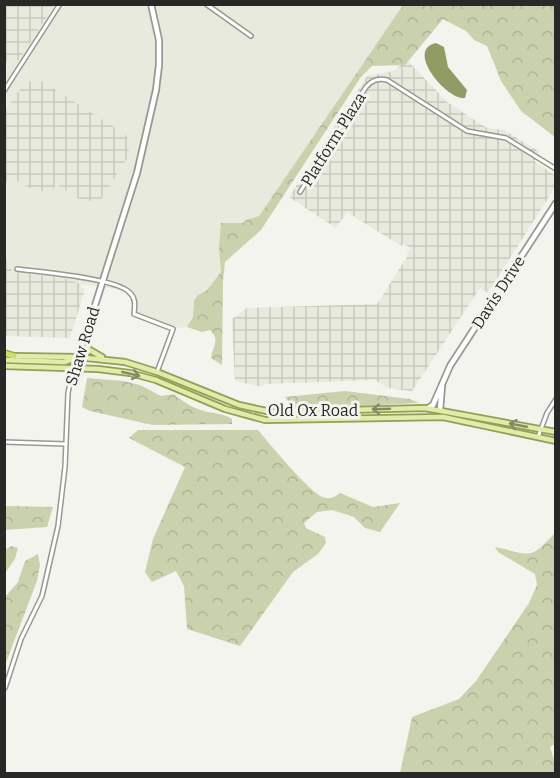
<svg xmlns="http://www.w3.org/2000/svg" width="560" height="778" font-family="Bitter,serif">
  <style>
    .built { fill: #e7eadc }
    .industrial { fill: url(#industrial-grid) }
    .forest { fill: url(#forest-crowns) }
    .water { fill: #919c64 }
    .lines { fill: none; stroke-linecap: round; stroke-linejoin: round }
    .street-casing { stroke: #989993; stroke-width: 6 }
    .secondary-casing { stroke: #989993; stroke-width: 8 }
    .primary-casing { stroke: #929f55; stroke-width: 8 }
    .highway-casing { stroke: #929f55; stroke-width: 8 }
    .street { stroke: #fff; stroke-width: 3 }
    .secondary { stroke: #fff; stroke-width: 4.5 }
    .primary { stroke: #e0eca9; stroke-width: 4.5 }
    .highway { stroke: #cbdf6f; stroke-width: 5 }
    .oneway { stroke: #848a68 }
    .labels { text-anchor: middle; stroke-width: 6; stroke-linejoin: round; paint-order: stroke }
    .street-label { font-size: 16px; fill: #282926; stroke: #f3f4ee }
  </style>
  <defs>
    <pattern id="industrial-grid" width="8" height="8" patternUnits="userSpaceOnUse" patternTransform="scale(1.5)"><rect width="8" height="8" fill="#e7eadc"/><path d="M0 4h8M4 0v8" fill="none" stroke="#c6c9bd"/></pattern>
    <pattern id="forest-crowns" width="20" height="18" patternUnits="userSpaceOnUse" patternTransform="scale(1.5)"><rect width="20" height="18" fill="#cad2ad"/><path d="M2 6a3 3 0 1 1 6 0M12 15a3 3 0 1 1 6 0" fill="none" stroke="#aeb495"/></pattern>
  </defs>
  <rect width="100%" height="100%" fill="#f3f4ee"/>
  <polygon class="built" points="4,5 403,5 259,216 243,223 224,223 221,272 207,290 198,295 194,301 193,318 187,327 177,328 133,311 130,297 122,290 90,285 5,279"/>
  <g class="industrial">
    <polygon points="4,5 54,5 19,60 5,63"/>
    <polygon points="406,59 447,102 487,128 504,130 540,152 534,161 555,175 555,187 488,293 480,288 412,391 388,388 375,380 264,384 262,387 235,381 232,319 247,308 377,304 408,255 407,253 411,248 403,244 401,246 347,212 336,228 289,197 367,76 394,71"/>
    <polygon points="40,80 125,134 131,143 127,155 128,157 101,199 84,202 56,184 51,194 38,190 37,192 10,177 5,185 5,111 18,92 30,81"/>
    <polygon points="5,260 12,261 11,271 67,279 80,284 81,288 85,289 70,338 5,336"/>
  </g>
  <g class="forest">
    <path d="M403 5H555V137L521 111 501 81 487 46 474 40 466 31 443 19 405 65 372 66 361 77 261 230 225 262 223 281 222 365 211 358C212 347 221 340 210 330L202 332 187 327 193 317 194 301 198 295 207 290 221 272 219 247 221 223H243L246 220 259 216Z"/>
    <path d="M87 378 123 381 140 385 161 396 174 394C183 402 193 408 204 411 214 414 223 413 232 419V424L153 425 90 411 82 407Z"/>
    <polygon points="345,391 410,399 419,403 295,409 285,397"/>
    <path d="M138 430H258C269 443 310 493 323 497 330 500 335 497 340 493L373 507 400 503 380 532 365 528 354 517 332 510 317 512 304 523 306 528 325 537 326 543 318 554 293 572 240 646 187 629 184 586 176 571 152 582 145 572 153 539 185 467 129 438Z"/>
    <polygon points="5,506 53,507 47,527 5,530"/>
    <path d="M555 533 556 743 550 747 555 763V773H400L412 717 459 699 476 681 529 603 537 585 535 574 498 552 495 547C531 554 528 562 555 533Z"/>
    <polygon points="11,546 18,548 15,559 5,573 5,550"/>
    <polygon points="38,554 40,565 37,581 5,665 5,597 18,582 25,561"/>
  </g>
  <path class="water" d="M436 43 444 47 448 67 467 90 465 98C448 101 404 50 436 43Z"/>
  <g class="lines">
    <defs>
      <g id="street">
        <polyline points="206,4 251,36"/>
        <polyline points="4,91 60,4"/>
        <path d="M300 192 366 87C372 80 378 78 387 80L467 131 506 138 556 169"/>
        <path d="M17 269C39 272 115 278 129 292 136 298 135 305 134 314L173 329 157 372"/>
        <polyline points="538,437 547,413 556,399"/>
        <polyline points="4,442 66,444"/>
        <polyline points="5,688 21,639 42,596 58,526 65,467 68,393 73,368"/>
      </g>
      <g id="secondary">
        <polyline points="73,368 85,337 137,173 156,90 159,65 159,40 151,4"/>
        <polyline points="428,408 433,405 450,366 556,203"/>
        <polyline points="440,410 442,386"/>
      </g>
      <g id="primary">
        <polyline points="87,331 88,349 102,357"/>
        <polyline points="13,356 77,357 125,362 157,372 239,405 271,412 425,408 556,432"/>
        <polyline points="4,360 64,362 76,358"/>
        <polyline points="4,366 98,369 130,373 156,380 225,409 265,420 443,417 556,441"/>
      </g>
      <polyline id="highway" points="4,353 14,356"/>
    </defs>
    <use href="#street" class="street-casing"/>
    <use href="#secondary" class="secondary-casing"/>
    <use href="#primary" class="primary-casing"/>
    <use href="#highway" class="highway-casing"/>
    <use href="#street" class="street"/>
    <use href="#secondary" class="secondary"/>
    <use href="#primary" class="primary"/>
    <use href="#highway" class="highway"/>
  </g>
  <defs><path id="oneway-shaft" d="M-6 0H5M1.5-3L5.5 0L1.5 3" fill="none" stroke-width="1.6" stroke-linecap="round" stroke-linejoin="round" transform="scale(1.5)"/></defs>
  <g class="oneway">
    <use href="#oneway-shaft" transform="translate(131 374) rotate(13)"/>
    <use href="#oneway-shaft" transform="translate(381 409) rotate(178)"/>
    <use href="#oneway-shaft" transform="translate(518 425) rotate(-169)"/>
  </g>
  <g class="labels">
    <g class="street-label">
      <text transform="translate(333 139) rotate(-58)" y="6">Platform Plaza</text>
      <text transform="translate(498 292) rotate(-57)" y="6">Davis Drive</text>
      <text transform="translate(82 346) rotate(-73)" y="6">Shaw Road</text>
      <text x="313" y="416">Old Ox Road</text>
    </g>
  </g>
  <rect width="560" height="778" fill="none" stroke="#282926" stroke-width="12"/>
</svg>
